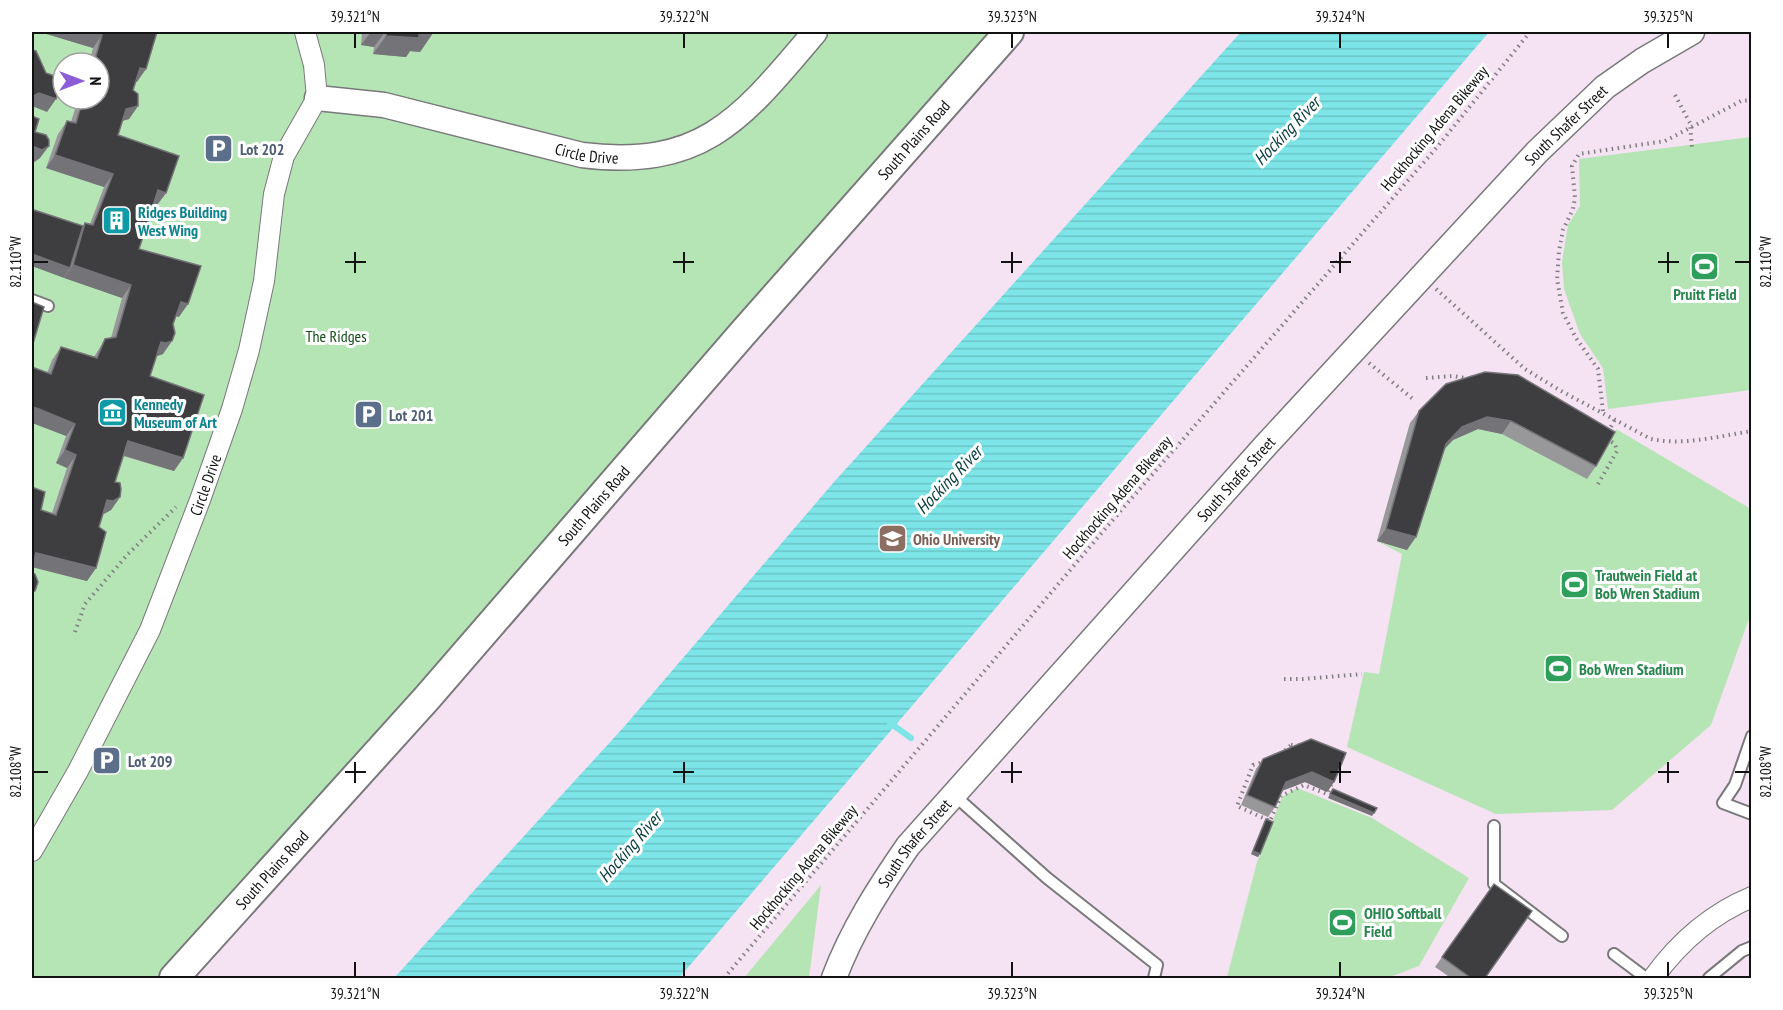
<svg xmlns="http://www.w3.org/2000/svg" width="1783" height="1010" font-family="'PT Sans Narrow',sans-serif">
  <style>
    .education { fill: #f5e2f2; fill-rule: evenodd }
    .green { fill: #b6e5b5; fill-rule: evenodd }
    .water { fill: url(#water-rules) }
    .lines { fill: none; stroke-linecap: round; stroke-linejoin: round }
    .stream { stroke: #7de5e8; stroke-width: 6 }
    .service-casing { stroke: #79797c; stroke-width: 14 }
    .minor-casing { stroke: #79797c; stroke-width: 22 }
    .tertiary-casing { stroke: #79797c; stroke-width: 27 }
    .secondary-casing { stroke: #79797c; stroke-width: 32 }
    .path { stroke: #7f7f81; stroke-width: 4; stroke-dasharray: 1.5 4.5; stroke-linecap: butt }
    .service { stroke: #fff; stroke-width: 10 }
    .minor { stroke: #fff; stroke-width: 20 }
    .tertiary { stroke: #fff; stroke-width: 24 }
    .secondary { stroke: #fff; stroke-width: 28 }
    .wall { fill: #98989b }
    .shaded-wall { fill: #747377 }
    .building { fill: #3e3d40; stroke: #747377; stroke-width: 1.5 }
    .ticks { fill: none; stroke: #121213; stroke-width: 2 }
    .labels { text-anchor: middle; stroke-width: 6; stroke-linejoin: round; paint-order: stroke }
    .street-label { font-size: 16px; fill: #121213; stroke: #fff }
    .service-label { font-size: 16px; font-weight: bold; fill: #4e5e75; stroke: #fff; text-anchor: start }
    .culture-label { font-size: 16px; font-weight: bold; fill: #0d838f; stroke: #fff; text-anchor: start }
    .leisure-label { font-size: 16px; font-weight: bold; fill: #27864d; stroke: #fff; text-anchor: start }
    .park-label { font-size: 16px; fill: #114b16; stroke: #fff }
    .education-label { font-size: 16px; font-weight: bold; fill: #785e54; stroke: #fff; text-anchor: start }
    .water-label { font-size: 18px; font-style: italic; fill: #073b3c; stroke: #fff }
    .neatline { fill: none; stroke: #121213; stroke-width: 2 }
    .ticks-label { font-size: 15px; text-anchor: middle; fill: #121213 }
  </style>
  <defs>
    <pattern id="water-rules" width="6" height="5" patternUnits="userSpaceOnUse" patternTransform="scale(1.5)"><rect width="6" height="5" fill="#7de5e8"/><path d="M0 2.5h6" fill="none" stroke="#6bc3c6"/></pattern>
  </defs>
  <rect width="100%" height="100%" fill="#f2f2f6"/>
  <path class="education" d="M32 32H1751V978H32ZM63 63H99V99H63Z"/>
  <g class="green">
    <path d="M32 32H1009L174 978H32ZM63 63H99V99H63Z"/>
    <polygon points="1751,137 1751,390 1608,409 1603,368 1580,334 1564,289 1562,262 1568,225 1580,206 1579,159"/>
    <polygon points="1437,397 1606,444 1616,429 1751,509 1751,613 1711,725 1612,810 1496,814 1347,747 1364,672 1379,674 1402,554 1377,541 1410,423"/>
    <polygon points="1297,788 1372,818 1469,878 1419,966 1387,978 1234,978 1227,977 1257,862 1282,797"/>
    <polygon points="821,885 809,978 744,978"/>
  </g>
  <polygon class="water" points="1241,32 1489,32 679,978 394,978 623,728 834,482"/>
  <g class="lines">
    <polyline class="stream" points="890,723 911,738"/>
    <defs>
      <g id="service">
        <polyline points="32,300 48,306"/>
        <polyline points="1752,736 1735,785 1723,803 1752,814"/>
        <polyline points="954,795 1047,878 1157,965 1154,978"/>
        <polyline points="1494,826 1494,884 1562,936"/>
        <polyline points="1614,954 1646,978"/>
        <polyline points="1709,978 1742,951 1752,947"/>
      </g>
      <g id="minor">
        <path id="s1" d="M32 851 78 771 150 630 200 500 232 409 249 350 264 281 274 194 284 156 317 98 314 65 305 32"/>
        <path d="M1653 978C1679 942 1711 914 1752 897"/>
      </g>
      <g id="tertiary">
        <path id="s2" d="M317 98 384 105 582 155C704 170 743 117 815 32"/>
        <path id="s3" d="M834 978C852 930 879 888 908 846L1266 445 1537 152 1605 87 1642 61 1692 32"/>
      </g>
      <g id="secondary">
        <path id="s4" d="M174 978 427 698 743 333 1009 32"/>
      </g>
    </defs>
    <use href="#service" class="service-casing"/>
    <use href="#minor" class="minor-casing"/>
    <use href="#tertiary" class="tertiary-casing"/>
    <use href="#secondary" class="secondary-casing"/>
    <g class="path">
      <polyline points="1675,95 1690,123 1692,149"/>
      <path d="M1436 289 1525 369 1561 391 1651 439C1684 446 1719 436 1752 431"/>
      <polyline points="1369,363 1413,399"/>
      <polyline points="1426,378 1453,376 1470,379"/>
      <polyline points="1603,411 1598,369 1576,338 1563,313 1557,279 1559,251 1563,230 1573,209 1575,198 1572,166 1579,154 1665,141 1741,101 1752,100"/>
      <polyline points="1608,432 1615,419"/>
      <polyline points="1598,484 1617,451 1615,444 1607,439"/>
      <polyline points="75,632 85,604 128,554 176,507"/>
      <polyline points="32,646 32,645"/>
      <polyline points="1284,679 1303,679 1362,674"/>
      <polygon points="1291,745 1304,746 1341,762 1327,794 1304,785 1281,796 1270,821 1237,806 1253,765 1277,758"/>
      <polyline points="724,978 1105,529 1438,146 1530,32"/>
    </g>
    <use href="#service" class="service"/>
    <use href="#minor" class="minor"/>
    <use href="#tertiary" class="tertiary"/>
    <use href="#secondary" class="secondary"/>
  </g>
  <g class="wall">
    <polygon points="40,32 157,32 137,82 136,81 133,90 138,106 129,119 123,121 118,135 166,193 157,205 153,204 139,249 179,317 176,316 163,354 156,356 150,376 183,458 174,471 123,456 115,482 120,497 111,510 103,514 99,527 96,568 87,581 32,567 41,510 52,513 67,468 56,463 66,436 47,373 52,360 61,347 94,357 105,339 111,338 122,298 32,266 32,214 34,210 83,226 85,223 90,224 104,187 46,168 58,134 67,121 71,122 78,99 99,99 99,63 89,63 93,48"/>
    <polygon points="362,32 433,32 433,33 420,52 410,51 406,57 373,54 374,47 361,45"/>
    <polygon points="1419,411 1615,432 1596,466 1587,479 1502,434 1478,429 1453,440 1445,448 1407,550 1377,541 1410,423"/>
    <polygon points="1263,759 1334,782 1327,792 1305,782 1282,791 1275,807 1268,817 1241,805 1256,769"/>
    <polygon points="1266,819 1258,857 1251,854 1264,822"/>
    <polygon points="1494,884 1485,978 1451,978 1435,967"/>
  </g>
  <g class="shaded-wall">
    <polygon points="40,32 90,32 102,35 93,48"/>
    <polygon points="371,32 385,32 374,47 361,45"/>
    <polygon points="419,32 433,33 420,52 410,51 406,57 373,54 386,36"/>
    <polygon points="140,68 146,69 137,82 131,80"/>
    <polygon points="39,93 56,99 47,112 32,106 32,97"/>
    <polygon points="138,106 129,119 117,122 126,109"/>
    <polygon points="32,146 49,146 40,158 33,163 32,162"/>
    <polygon points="55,155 113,174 104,187 46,168"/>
    <polygon points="158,190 166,193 157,205 149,203"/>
    <polygon points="32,254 70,268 64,278 32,266"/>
    <polygon points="73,265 131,285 122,298 64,278"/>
    <polygon points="181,302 188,304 179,317 172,315"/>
    <polygon points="172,341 163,354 157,356 152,355 161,342"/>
    <polygon points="32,407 39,409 75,424 66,436 32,423"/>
    <polygon points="1487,417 1511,421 1502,434 1478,429 1453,440 1437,457 1446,444 1462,427"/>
    <polygon points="128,441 183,458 174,471 119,454"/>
    <polygon points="65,450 76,455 67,468 56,463"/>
    <polygon points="120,497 111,510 104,514 98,513 107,500"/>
    <polygon points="1386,529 1416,537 1407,550 1377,541"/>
    <polygon points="36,553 96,568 87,581 32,567"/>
    <polygon points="1312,772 1334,782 1327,792 1305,782 1279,792 1286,782"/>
    <polygon points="1330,794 1374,813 1372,816 1328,798"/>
    <polygon points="1253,851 1260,854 1258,857 1251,854"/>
  </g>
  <g class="building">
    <polygon points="90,32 157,32 146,69 140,68 133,90 138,94 138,106 126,109 118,135 179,156 166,193 158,190 139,249 201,266 188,304 181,302 173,324 175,333 172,341 166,343 161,342 150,376 204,395 183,458 128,441 115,482 120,483 121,489 120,497 113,501 107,500 99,527 106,532 96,568 36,553 32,568 32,487 45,492 41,510 56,515 76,455 65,450 75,424 39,409 32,407 32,367 51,374 61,347 97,358 105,339 116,337 131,285 73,265 85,223 93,225 113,174 55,155 67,121 76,123 83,99 99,99 99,63 94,63 102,35"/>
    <polygon points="387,32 433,32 433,33 419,32 419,38 386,36"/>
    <polygon points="32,50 36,51 46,73 63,79 56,99 39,93 32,97"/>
    <polygon points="32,116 39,119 35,132 46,135 49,140 49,146 42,150 32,146"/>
    <polygon points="34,210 83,226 70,268 32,254 32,219"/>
    <polygon points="32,302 44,307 32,347"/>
    <polygon points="1485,372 1518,375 1615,432 1596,466 1511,421 1487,417 1462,427 1446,444 1416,537 1386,529 1419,411 1446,384"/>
    <polygon points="32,573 35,574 38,582 35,591 32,592"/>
    <polygon points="1311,739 1346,753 1334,782 1312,772 1286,782 1275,807 1247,795 1263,759"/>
    <polygon points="1333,789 1377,808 1374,813 1330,794"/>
    <polygon points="1266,819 1273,822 1260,854 1253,851"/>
    <polygon points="1494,884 1532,911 1485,978 1471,978 1442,957"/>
  </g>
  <path class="ticks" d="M355 33V48M684 33V48M1012 33V48M1340 33V48M1668 33V48M355 252V273M684 252V273M1012 252V273M1340 252V273M1668 252V273M33 262H48M345 262H366M673 262H694M1001 262H1022M1330 262H1351M1658 262H1679M1735 262H1750M355 762V783M684 762V783M1012 762V783M1340 762V783M1668 762V783M33 772H48M345 772H366M673 772H694M1001 772H1022M1330 772H1351M1658 772H1679M1735 772H1750M355 962V977M684 962V977M1012 962V977M1340 962V977M1668 962V977"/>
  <defs>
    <symbol id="parking-square" viewBox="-11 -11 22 22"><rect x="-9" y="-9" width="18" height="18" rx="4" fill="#5c6f8a" stroke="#fff"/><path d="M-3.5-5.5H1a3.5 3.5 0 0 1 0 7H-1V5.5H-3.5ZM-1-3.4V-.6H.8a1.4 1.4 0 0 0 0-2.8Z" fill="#fff"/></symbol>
    <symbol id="building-square" viewBox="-11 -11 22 22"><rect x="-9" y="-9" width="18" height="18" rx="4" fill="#0f9aa8" stroke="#fff"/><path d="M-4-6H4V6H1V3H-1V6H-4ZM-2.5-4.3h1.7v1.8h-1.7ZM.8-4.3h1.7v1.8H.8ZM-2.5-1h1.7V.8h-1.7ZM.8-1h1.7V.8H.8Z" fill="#fff"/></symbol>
    <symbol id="stadium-square" viewBox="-11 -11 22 22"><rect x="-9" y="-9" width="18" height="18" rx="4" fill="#2e9e5b" stroke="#fff"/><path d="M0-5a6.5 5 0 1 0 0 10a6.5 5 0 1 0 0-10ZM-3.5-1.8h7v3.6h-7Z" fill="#fff"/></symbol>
    <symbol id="museum-square" viewBox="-11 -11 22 22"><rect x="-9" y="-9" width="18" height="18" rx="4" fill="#0f9aa8" stroke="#fff"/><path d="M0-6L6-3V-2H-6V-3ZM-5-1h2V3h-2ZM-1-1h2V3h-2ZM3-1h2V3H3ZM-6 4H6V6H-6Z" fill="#fff"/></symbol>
    <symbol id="university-square" viewBox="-11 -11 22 22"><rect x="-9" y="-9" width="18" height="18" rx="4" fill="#8d6e63" stroke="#fff"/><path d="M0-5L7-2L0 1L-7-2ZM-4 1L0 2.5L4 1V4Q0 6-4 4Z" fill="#fff"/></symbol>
  </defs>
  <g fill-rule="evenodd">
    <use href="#parking-square" x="202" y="132" width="33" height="33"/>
    <use href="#building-square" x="100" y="204" width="33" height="33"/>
    <use href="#stadium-square" x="1688" y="250" width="33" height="33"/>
    <use href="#museum-square" x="96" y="396" width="33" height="33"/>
    <use href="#parking-square" x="352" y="398" width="33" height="33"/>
    <use href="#university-square" x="876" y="522" width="33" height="33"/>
    <use href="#stadium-square" x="1558" y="568" width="33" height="33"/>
    <use href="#stadium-square" x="1542" y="652" width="33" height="33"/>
    <use href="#parking-square" x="90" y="744" width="33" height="33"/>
    <use href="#stadium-square" x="1326" y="906" width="33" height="33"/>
  </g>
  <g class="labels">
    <g class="street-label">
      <text dy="6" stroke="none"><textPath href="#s3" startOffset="1128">South Shafer Street</textPath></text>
      <text transform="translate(1434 128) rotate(-50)" y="6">Hockhocking Adena Bikeway</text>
      <text dy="6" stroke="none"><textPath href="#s4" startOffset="1118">South Plains Road</textPath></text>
      <text dy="6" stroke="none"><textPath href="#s2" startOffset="276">Circle Drive</textPath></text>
      <text dy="6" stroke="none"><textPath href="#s3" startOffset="644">South Shafer Street</textPath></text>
      <text dy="6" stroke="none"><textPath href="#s1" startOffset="406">Circle Drive</textPath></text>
      <text transform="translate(1117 497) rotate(-49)" y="6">Hockhocking Adena Bikeway</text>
      <text dy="6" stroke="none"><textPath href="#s4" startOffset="632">South Plains Road</textPath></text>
      <text dy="6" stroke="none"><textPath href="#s3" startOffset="158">South Shafer Street</textPath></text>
      <text transform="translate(803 867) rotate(-50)" y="6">Hockhocking Adena Bikeway</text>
      <text dy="6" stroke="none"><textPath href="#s4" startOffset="146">South Plains Road</textPath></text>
    </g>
    <g class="service-label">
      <text x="240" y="155">Lot 202</text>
      <text x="389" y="421">Lot 201</text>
      <text x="128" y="767">Lot 209</text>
    </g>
    <g class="culture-label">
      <text x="138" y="218">Ridges Building<tspan x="138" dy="18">West Wing</tspan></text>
      <text x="134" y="410">Kennedy<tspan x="134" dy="18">Museum of Art</tspan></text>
    </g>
    <g class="leisure-label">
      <text x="1705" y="300" text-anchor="middle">Pruitt Field</text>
      <text x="1595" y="581">Trautwein Field at<tspan x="1595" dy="18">Bob Wren Stadium</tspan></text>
      <text x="1579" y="675">Bob Wren Stadium</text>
      <text x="1364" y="919">OHIO Softball<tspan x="1364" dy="18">Field</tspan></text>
    </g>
    <g class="park-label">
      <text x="336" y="342">The Ridges</text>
    </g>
    <g class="education-label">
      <text x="913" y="545">Ohio University</text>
    </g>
    <g class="water-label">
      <text transform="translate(1287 131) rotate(-46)" y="6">Hocking River</text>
      <text transform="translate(949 480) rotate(-46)" y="6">Hocking River</text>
      <text transform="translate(630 847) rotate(-49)" y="6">Hocking River</text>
    </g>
  </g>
  <rect width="1783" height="1010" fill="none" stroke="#ffffff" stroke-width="66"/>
  <g transform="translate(81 81) rotate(90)"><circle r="28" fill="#ffffff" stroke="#a0a0a1" stroke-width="1.5"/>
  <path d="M0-4.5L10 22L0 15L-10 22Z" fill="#8b5ed8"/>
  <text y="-9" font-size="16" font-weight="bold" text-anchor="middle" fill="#121213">N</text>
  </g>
  <rect x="33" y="33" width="1717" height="944" class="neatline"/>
  <g class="ticks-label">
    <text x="355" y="22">39.321°N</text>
    <text x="684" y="22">39.322°N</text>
    <text x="1012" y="22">39.323°N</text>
    <text x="1340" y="22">39.324°N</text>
    <text x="1668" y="22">39.325°N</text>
    <text transform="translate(1766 262) rotate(-90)" y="5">82.110°W</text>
    <text transform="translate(16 262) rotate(-90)" y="5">82.110°W</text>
    <text transform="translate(1766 772) rotate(-90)" y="5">82.108°W</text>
    <text transform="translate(16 772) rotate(-90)" y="5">82.108°W</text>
    <text x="355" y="999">39.321°N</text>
    <text x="684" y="999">39.322°N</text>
    <text x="1012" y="999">39.323°N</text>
    <text x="1340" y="999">39.324°N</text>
    <text x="1668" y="999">39.325°N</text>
  </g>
</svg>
